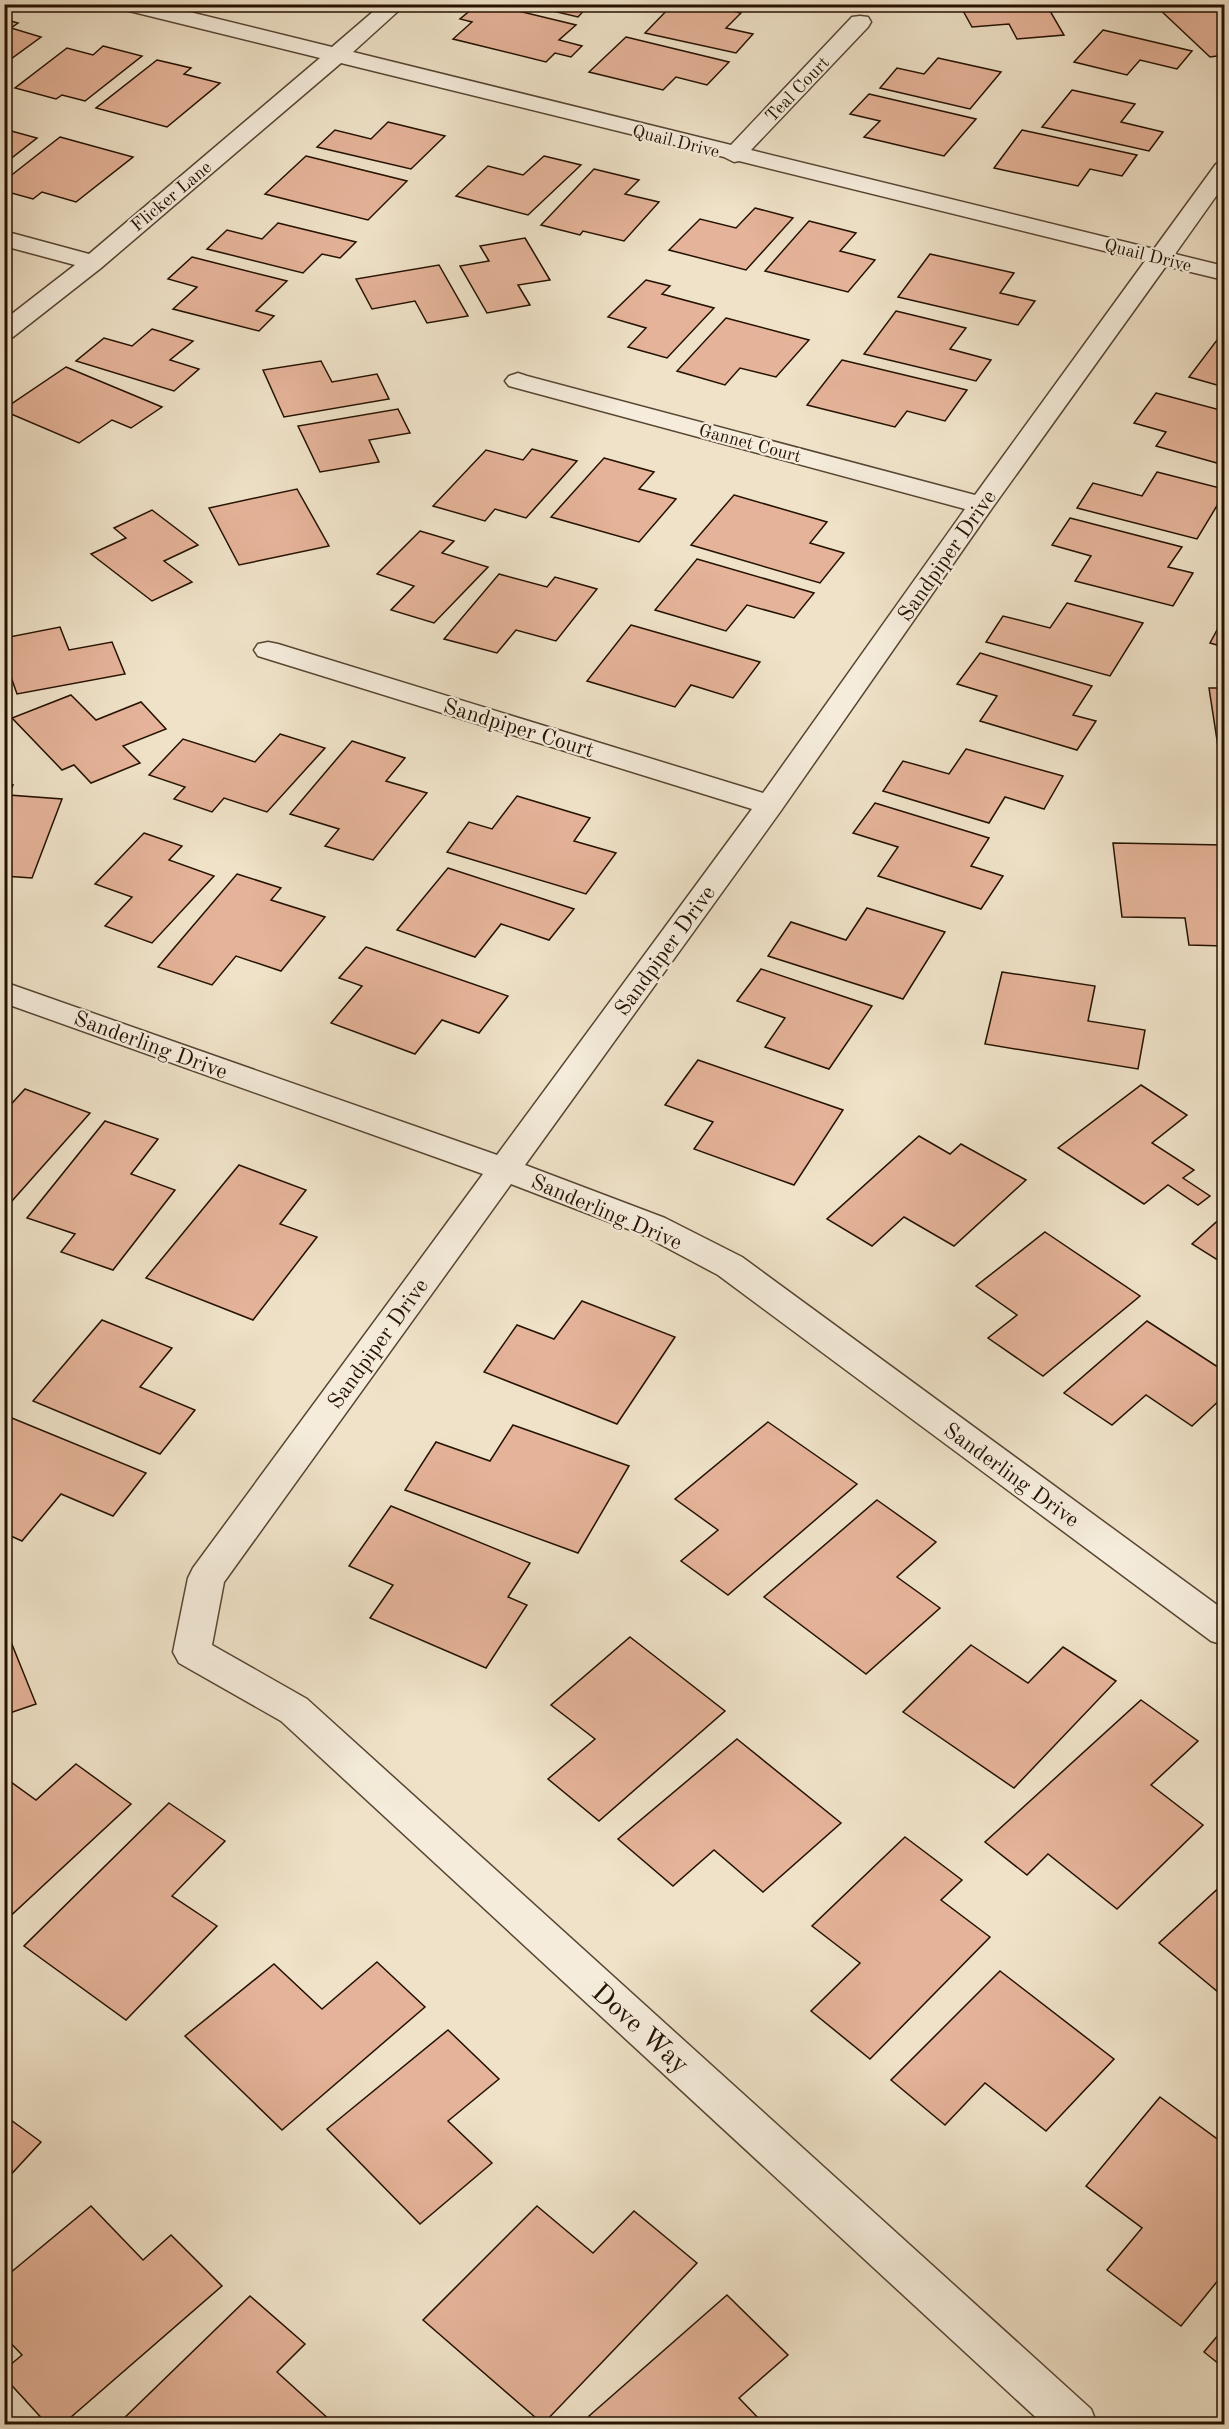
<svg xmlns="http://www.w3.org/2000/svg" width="1229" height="2429" font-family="'Old Standard TT',serif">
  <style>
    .building { fill: #e5b399; stroke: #241100; stroke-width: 1.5 }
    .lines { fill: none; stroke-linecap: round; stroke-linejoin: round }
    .minor-casing { stroke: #574532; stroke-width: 3 }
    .minor { fill: #f5ecdb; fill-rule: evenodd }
    .labels { text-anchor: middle; stroke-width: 4.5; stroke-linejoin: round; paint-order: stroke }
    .far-street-label { font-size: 18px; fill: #241100; stroke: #f5ecdb }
    .street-label { font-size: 22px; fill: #241100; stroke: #f5ecdb }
    .near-street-label { font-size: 27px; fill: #241100; stroke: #f5ecdb }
  </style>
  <rect width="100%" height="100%" fill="#efe2c8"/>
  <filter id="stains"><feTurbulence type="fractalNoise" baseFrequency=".00333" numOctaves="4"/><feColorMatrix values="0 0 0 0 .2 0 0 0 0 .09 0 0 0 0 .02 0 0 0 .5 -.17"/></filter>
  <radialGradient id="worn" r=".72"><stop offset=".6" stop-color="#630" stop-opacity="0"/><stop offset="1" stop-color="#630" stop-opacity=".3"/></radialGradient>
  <g class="building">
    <polygon points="478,4 489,4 576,25 559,40 582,46 571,57 555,53 546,62 453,39 472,22 460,19"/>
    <polygon points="523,4 590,4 578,17"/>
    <polygon points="673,4 702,4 741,13 726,28 753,34 736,53 645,33"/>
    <polygon points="1013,4 1046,4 1064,35 1017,39 1009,24 972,27 962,9"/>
    <polygon points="1175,4 1193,4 1196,8 1224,4 1224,55 1210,57 1158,8"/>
    <polygon points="4,19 18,23 11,28 41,37 4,64"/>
    <polygon points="1103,30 1192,51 1177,69 1140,60 1127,75 1074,62"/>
    <polygon points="626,37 729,62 707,85 676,77 663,90 589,72"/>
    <polygon points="103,46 142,56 85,101 62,95 56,99 15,88 67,48 93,55"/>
    <polygon points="938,58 1001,72 970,109 880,88 897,68 924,74"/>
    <polygon points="157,60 191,68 184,74 220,83 167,127 96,108"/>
    <polygon points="1072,90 1135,104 1121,122 1163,132 1149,151 1042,127"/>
    <polygon points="869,94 976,119 944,156 864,137 880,121 850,114"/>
    <polygon points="388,122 445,136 411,169 317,147 335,130 371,139"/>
    <polygon points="4,129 37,138 4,164"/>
    <polygon points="1022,130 1137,155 1122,176 1090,169 1078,186 994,168"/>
    <polygon points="60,137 133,157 76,202 42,192 33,199 4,191 4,181"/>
    <polygon points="306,156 407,181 368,220 265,194"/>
    <polygon points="544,156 581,165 528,215 456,196 488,166 523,175"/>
    <polygon points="594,169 639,180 625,194 659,202 624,241 583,231 580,235 541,225"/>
    <polygon points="755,208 793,218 746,270 669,250 700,219 736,228"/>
    <polygon points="809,221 856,233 840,251 875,260 848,292 765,271"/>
    <polygon points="278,223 356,242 340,258 322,254 303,273 207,249 227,230 262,239"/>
    <polygon points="525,238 550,280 518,285 530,305 487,313 460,266 489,261 480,246"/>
    <polygon points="930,254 1014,273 1000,293 1035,301 1018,325 898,297"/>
    <polygon points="192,257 287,281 256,311 274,316 259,331 173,309 197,287 168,279"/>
    <polygon points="439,265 468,316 427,323 415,301 372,309 356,279"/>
    <polygon points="646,280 670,286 662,294 714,308 667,358 628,347 646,328 608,317"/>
    <polygon points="896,311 966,328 950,349 991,360 976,381 864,354"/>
    <polygon points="726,318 809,340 776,377 740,368 725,385 677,371"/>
    <polygon points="152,329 193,341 170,360 199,369 174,391 76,361 104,338 132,346"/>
    <polygon points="1217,340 1224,342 1224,387 1189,377"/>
    <polygon points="842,360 967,390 945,421 907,411 895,427 807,405"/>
    <polygon points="321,361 332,382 377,374 389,399 284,417 263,370"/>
    <polygon points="66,367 162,407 131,428 112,420 79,443 4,411 4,409"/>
    <polygon points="1156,393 1224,411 1224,465 1156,446 1166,432 1134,423"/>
    <polygon points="398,409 410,433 369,440 379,462 320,472 298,426"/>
    <polygon points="532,449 577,461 526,518 495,509 485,521 433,506 486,450 523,460"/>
    <polygon points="604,458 654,472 639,489 676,499 639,542 551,517"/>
    <polygon points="1157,472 1224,489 1224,494 1197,539 1077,508 1093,483 1142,496"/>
    <polygon points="297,489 329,546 239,565 209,508"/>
    <polygon points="734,495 827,522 810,543 844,553 820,583 691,545"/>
    <polygon points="152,510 198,545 164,561 192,582 152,601 91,554 126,538 114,528"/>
    <polygon points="1070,518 1182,547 1168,567 1193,573 1173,606 1075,581 1091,556 1052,545"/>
    <polygon points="420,531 454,541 442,553 488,567 434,623 391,610 414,586 377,574"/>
    <polygon points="697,559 814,593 794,618 747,605 726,631 655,610"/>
    <polygon points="499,574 547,587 555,577 597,589 556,641 516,630 497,653 444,639"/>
    <polygon points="1067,603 1143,623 1110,676 986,642 1003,616 1050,628"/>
    <polygon points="1224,617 1224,647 1210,643"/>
    <polygon points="631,625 760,662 733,698 691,685 675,707 587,681"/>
    <polygon points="60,627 69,650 112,642 125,674 17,694 4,657 4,638"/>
    <polygon points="980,653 1092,686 1073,715 1096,721 1077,750 980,721 997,696 957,684"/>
    <polygon points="1209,688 1224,688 1224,753 1219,753"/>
    <polygon points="71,695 96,720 141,702 166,729 123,746 140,763 91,783 74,765 62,770 12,718"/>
    <polygon points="280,734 325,748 267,812 224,798 212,812 174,799 185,787 149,775 183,739 255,762"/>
    <polygon points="352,741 405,758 386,781 427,793 373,860 325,846 339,829 290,814"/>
    <polygon points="966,749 1063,776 1044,809 1005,797 989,823 883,791 903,761 949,774"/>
    <polygon points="4,784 13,785 9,795 62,799 32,878 4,876"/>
    <polygon points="517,796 590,818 574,841 616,853 586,894 447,852 469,822 492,829"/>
    <polygon points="875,803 989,838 971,866 1003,876 981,909 878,876 898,847 853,833"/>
    <polygon points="144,833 182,846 169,860 214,876 152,943 105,926 132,897 95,884"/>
    <polygon points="1113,843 1224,845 1224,946 1189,945 1185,918 1122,917"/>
    <polygon points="448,868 574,909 549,940 501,924 475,957 397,930"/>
    <polygon points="237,874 281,888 271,900 325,917 281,971 236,956 212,985 158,967"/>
    <polygon points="867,908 945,932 903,999 768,956 791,922 846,940"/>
    <polygon points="366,947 508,996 479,1033 442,1020 415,1054 331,1023 362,986 339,978"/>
    <polygon points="761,969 872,1006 829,1069 765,1047 785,1018 737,1001"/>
    <polygon points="1002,972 1095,986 1088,1021 1145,1030 1138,1069 985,1044"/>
    <polygon points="698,1060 843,1110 794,1185 694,1149 713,1122 665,1105"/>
    <polygon points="1141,1085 1187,1115 1152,1143 1194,1170 1183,1178 1210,1196 1198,1205 1168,1185 1144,1204 1058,1148"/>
    <polygon points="25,1089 90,1113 4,1210 4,1112"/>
    <polygon points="105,1121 158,1139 131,1174 175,1190 113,1270 61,1252 75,1234 27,1218"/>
    <polygon points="919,1136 950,1154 961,1144 1026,1180 954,1246 904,1217 872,1246 827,1219"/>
    <polygon points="239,1165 306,1190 280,1224 317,1237 253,1320 146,1278"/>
    <polygon points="1224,1215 1224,1264 1192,1244"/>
    <polygon points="1045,1232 1140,1296 1043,1376 988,1338 1017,1315 976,1286"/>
    <polygon points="582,1301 675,1337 617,1424 484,1372 517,1325 554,1339"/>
    <polygon points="102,1320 172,1348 140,1387 195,1410 160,1454 33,1401"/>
    <polygon points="1147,1321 1224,1371 1224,1396 1192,1426 1146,1395 1112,1425 1064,1393"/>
    <polygon points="7,1416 146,1473 113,1516 61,1494 22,1541 4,1533 4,1419"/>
    <polygon points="768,1422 857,1484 728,1595 681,1561 718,1530 675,1499"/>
    <polygon points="513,1425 629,1466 578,1553 405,1490 436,1442 490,1461"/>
    <polygon points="877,1500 936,1542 897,1577 940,1608 866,1674 764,1597"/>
    <polygon points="391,1506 530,1563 508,1597 527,1605 486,1668 370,1618 393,1585 349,1566"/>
    <polygon points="9,1637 36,1704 4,1715 4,1638"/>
    <polygon points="630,1637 725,1711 599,1821 548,1779 595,1739 551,1705"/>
    <polygon points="971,1645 1028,1683 1063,1647 1116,1681 1014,1788 903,1712"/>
    <polygon points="1141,1700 1198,1741 1151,1785 1203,1825 1117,1909 1048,1854 1027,1875 985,1842"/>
    <polygon points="737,1739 841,1823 763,1892 714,1850 673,1886 618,1839"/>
    <polygon points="76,1764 131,1804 5,1921 4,1777 36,1800"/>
    <polygon points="169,1803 225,1841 172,1896 217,1926 126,2020 24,1946"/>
    <polygon points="905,1837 962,1880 941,1900 990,1937 870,2059 811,2011 860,1963 812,1926"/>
    <polygon points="1224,1883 1224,1986 1218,1992 1159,1943"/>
    <polygon points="377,1962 425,2007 282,2130 185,2036 274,1964 322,2009"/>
    <polygon points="1000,1971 1114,2059 1046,2131 985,2083 945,2125 891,2080"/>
    <polygon points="448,2030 499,2079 448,2121 492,2163 420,2224 327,2129"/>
    <polygon points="1160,2097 1224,2144 1224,2273 1181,2326 1107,2270 1142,2228 1086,2186"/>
    <polygon points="4,2115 41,2142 4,2182"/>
    <polygon points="91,2206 143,2260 171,2235 222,2286 63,2424 47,2424 4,2377 4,2370 22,2355 4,2336 4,2278"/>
    <polygon points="537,2206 593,2253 634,2211 697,2263 543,2424 423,2320"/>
    <polygon points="727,2295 788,2355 739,2398 764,2424 597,2424 589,2416"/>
    <polygon points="250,2296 305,2344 277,2372 332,2422 330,2424 118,2424"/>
    <polygon points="1224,2328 1224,2368 1204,2352"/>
  </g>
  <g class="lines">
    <defs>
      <polygon id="minor" points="119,4 157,4 332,47 382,4 406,4 353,52 731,145 852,17 860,16 868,17 871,22 868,27 751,150 1154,249 1216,164 1224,162 1224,185 1175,254 1224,266 1224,280 1166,266 990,511 780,812 525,1165 665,1218 742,1257 1224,1610 1224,1645 1211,1641 718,1275 641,1234 511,1184 224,1582 212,1645 307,1699 1091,2409 1097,2424 1043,2424 281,1721 179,1663 173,1652 188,1578 193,1568 483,1174 4,1003 4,982 497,1155 752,809 258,656 254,650 258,644 268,642 278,644 763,793 965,509 509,386 505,381 509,376 518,373 527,376 975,495 1145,261 739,161 734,162 724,157 341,63 101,268 13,337 4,339 4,320 75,265 4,246 4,231 89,254 320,58 121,9"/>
    </defs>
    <use href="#minor" class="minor-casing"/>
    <use href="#minor" class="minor"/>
  </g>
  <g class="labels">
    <g class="far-street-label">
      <text transform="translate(797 89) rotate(-46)" y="6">Teal Court</text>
      <text transform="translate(676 141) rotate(14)" y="6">Quail Drive</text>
      <text transform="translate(171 196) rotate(-40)" y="6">Flicker Lane</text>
      <text transform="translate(1148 255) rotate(14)" y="6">Quail Drive</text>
      <text transform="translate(750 443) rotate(15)" y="6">Gannet Court</text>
    </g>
    <g class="street-label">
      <text transform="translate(946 555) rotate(-55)" y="8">Sandpiper Drive</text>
      <text transform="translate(519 727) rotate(17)" y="8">Sandpiper Court</text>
      <text transform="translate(664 950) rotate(-54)" y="8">Sandpiper Drive</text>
      <text transform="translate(151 1044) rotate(20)" y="8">Sanderling Drive</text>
      <text transform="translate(607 1211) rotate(23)" y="8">Sanderling Drive</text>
      <text transform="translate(377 1343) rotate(-54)" y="8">Sandpiper Drive</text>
      <text transform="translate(1012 1474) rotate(36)" y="8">Sanderling Drive</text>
    </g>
    <g class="near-street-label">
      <text transform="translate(641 2028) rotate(42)" y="9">Dove Way</text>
    </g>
  </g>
  <rect width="1229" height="2429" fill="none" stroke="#efe2c8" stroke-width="24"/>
  <rect x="6" y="6" width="1217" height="2417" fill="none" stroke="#241100" stroke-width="3"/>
  <rect x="12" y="12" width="1205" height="2405" fill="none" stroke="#241100" stroke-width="1.5"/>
  <rect width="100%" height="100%" filter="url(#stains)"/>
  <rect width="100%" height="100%" fill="url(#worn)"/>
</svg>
